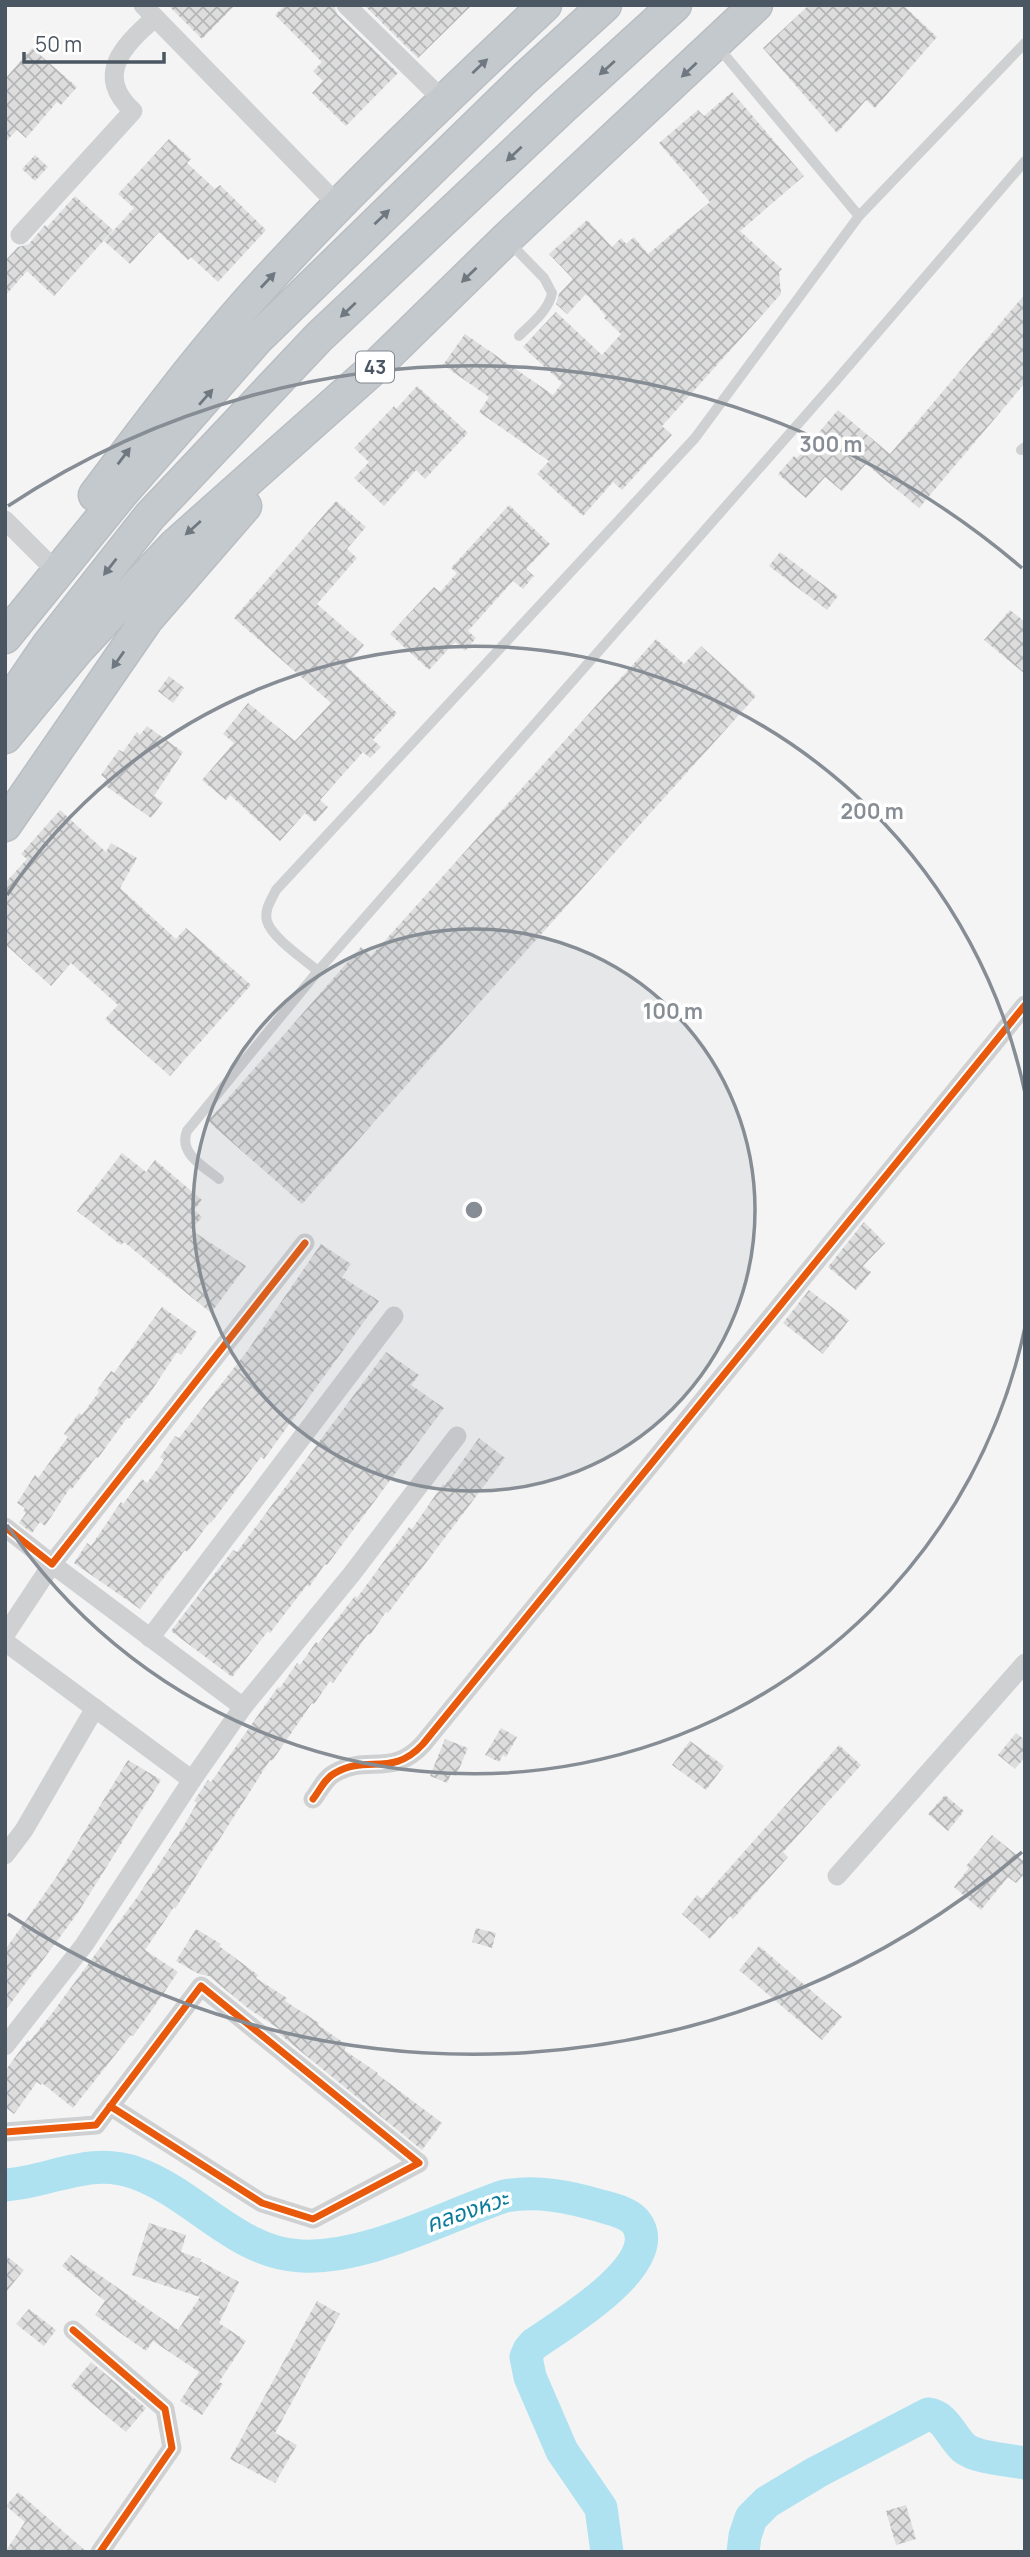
<svg xmlns="http://www.w3.org/2000/svg" width="1030" height="2557" font-family="Manrope,'Noto Sans Thai',sans-serif">
  <style>
    .lines { fill: none; stroke-linecap: round; stroke-linejoin: round }
    .river { stroke: #aee2f0; stroke-width: 33 }
    .building { fill: url(#building-cross-hatch) }
    .trunk-casing { stroke: #b9bec3; stroke-width: 35 }
    .service { stroke: #ced0d2; stroke-width: 10 }
    .minor { stroke: #ced0d2; stroke-width: 19 }
    .trunk { stroke: #c4c9cd; stroke-width: 32 }
    .cycleway-casing { stroke: #fff; stroke-width: 11 }
    .cycleway { stroke: #e8590c; stroke-width: 7 }
    .oneway { fill: #6f7881 }
    .ring { fill: none; stroke: #868d94; stroke-width: 3.5 }
    .labels { text-anchor: middle; stroke-width: 7; stroke-linejoin: round; paint-order: stroke }
    .shield { fill: #fff; stroke: #808990; stroke-width: 2 }
    .shield-label { font-size: 19px; font-weight: bold; fill: #4a5661 }
    .water-label { font-size: 23px; font-style: italic; fill: #0c7c9b; stroke: #fff }
    .centre { fill: #868d94; stroke: #fff; stroke-width: 3.5 }
    .ring-label { font-size: 21px; text-anchor: middle; font-weight: bold; fill: #868d94; stroke: #fff; stroke-width: 7; stroke-linejoin: round; paint-order: stroke }
  </style>
  <defs>
    <pattern id="building-cross-hatch" width="8" height="8" patternUnits="userSpaceOnUse" patternTransform="scale(1.75)"><rect width="8" height="8" fill="#ddddde"/><path d="M0 0l8 8M0 8l8-8" fill="none" stroke="#b5b6b7"/></pattern>
  </defs>
  <rect width="100%" height="100%" fill="#f4f4f4"/>
  <g class="lines">
    <g class="river">
      <path d="M5 2185C50 2182 90 2156 136 2173 195 2194 236 2253 301 2256 368 2259 443 2217 505 2196 537 2190 570 2197 601 2206 611 2209 627 2212 635 2221 669 2262 560 2326 534 2344L529 2350 526 2357 530 2377 562 2451 601 2508 607 2552"/>
      <path d="M743 2552 745 2536 751 2518 767 2502 817 2472 928 2414C946 2416 952 2438 964 2448 976 2458 1009 2460 1025 2463"/>
    </g>
  </g>
  <g class="building">
    <polygon points="168,5 235,5 202,39"/>
    <polygon points="285,5 334,5 337,14 398,73 346,126 312,93 323,81 313,71 322,62 275,15"/>
    <polygon points="364,5 472,5 418,58"/>
    <polygon points="809,5 903,5 937,37 875,108 866,100 837,133 763,48"/>
    <polygon points="32,48 77,87 61,105 57,102 26,138 17,130 5,142 5,79"/>
    <polygon points="732,92 804,176 740,231 782,269 779,272 781,294 662,426 672,435 622,490 613,482 583,516 537,474 549,461 479,412 489,397 443,365 465,334 553,395 562,383 523,347 556,312 602,355 621,334 604,318 606,316 586,294 567,314 556,304 559,294 573,279 549,254 587,220 612,247 621,238 626,244 634,237 648,254 710,202 659,143 698,110 704,116"/>
    <polygon points="169,139 191,159 187,163 215,189 220,185 266,230 218,282 191,257 188,260 159,232 130,264 104,241 134,208 118,194"/>
    <polygon points="35,155 48,167 35,181 22,169"/>
    <polygon points="75,196 113,230 54,296 27,271 5,296 5,261 18,247 29,244 45,225 47,227"/>
    <polygon points="1025,294 1025,383 919,508 866,464 842,491 825,477 806,498 778,474 794,456 797,458 838,410 890,454"/>
    <polygon points="417,386 468,433 425,479 416,470 384,506 354,478 369,462 354,448 394,406 396,409"/>
    <polygon points="336,501 366,527 347,549 357,558 317,604 364,645 346,666 397,713 373,740 381,747 370,758 363,752 320,800 328,807 315,822 305,813 280,841 230,795 226,800 202,780 234,743 223,734 248,703 295,741 331,703 234,618"/>
    <polygon points="509,505 550,544 526,569 534,576 523,589 513,581 468,631 476,638 465,651 455,642 429,670 390,634 434,587 440,592 457,573 451,568"/>
    <polygon points="780,552 838,596 827,610 769,566"/>
    <polygon points="1010,610 1025,622 1025,674 984,640"/>
    <polygon points="656,639 684,664 701,646 756,696 462,1022 302,1204 208,1121 361,947 371,956"/>
    <polygon points="169,676 184,688 173,703 158,691"/>
    <polygon points="147,726 183,752 154,796 163,802 151,818 103,784 106,779 101,775 119,750 123,752 137,732 140,735"/>
    <polygon points="60,810 106,852 111,843 137,858 120,888 176,939 186,928 251,985 170,1076 105,1019 118,1005 71,963 51,986 5,944 5,883 27,859 21,854"/>
    <polygon points="122,1153 146,1172 155,1160 202,1200 194,1210 202,1217 191,1230 246,1266 211,1313 124,1242 121,1245 77,1211"/>
    <polygon points="864,1222 885,1243 863,1266 871,1272 856,1290 828,1267"/>
    <polygon points="321,1244 351,1264 342,1277 379,1301 264,1459 261,1457 211,1523 210,1522 187,1552 185,1550 140,1609 74,1563 87,1543 91,1546 121,1502 123,1504 142,1479 147,1483 164,1460 160,1457 175,1436 179,1438 248,1350"/>
    <polygon points="809,1290 849,1320 823,1354 783,1323"/>
    <polygon points="162,1307 197,1332 181,1355 177,1352 150,1393 129,1419 127,1418 98,1458 96,1457 72,1489 70,1488 45,1526 40,1522 32,1533 19,1523 26,1513 23,1511 25,1508 17,1503 35,1475 38,1478 68,1437 64,1434 79,1413 82,1415 99,1392 97,1390 111,1371 114,1373"/>
    <polygon points="386,1352 419,1375 411,1385 444,1408 327,1565 325,1564 309,1587 307,1585 270,1633 268,1631 232,1677 171,1631 233,1550 237,1552"/>
    <polygon points="479,1438 505,1458 388,1613 386,1612 370,1635 368,1634 333,1683 330,1681 314,1704 312,1703 272,1761 270,1760 175,1909 174,1907 145,1950 178,1972 154,2007 133,2036 131,2035 73,2108 42,2083 41,2085 37,2082 14,2114 5,2107 5,2071 28,2040 30,2041 53,2012 138,1896 180,1832 197,1803 194,1801 208,1780 211,1782 278,1687 280,1688 297,1663 300,1665 316,1642 318,1644 355,1596 357,1598 409,1527 412,1529 443,1484 445,1485"/>
    <polygon points="501,1728 517,1737 506,1757 503,1755 499,1762 485,1755"/>
    <polygon points="1016,1733 1025,1740 1025,1757 1015,1769 998,1755"/>
    <polygon points="445,1739 468,1748 456,1776 451,1774 447,1783 430,1776"/>
    <polygon points="690,1741 724,1766 706,1790 672,1765"/>
    <polygon points="839,1745 861,1765 783,1852 788,1857 733,1919 730,1916 710,1939 682,1914 697,1895 702,1899"/>
    <polygon points="128,1760 161,1780 77,1914 5,2011 5,1950 59,1873"/>
    <polygon points="945,1795 964,1811 948,1831 928,1814"/>
    <polygon points="992,1835 1025,1862 1025,1873 1016,1883 1008,1877 981,1910 954,1887 969,1868 966,1866"/>
    <polygon points="476,1928 496,1933 492,1948 472,1942"/>
    <polygon points="196,1929 221,1944 219,1946 258,1975 256,1978 287,1998 285,2001 319,2023 318,2025 347,2045 344,2050 378,2073 377,2074 442,2123 422,2150 277,2032 279,2029 249,2009 209,1976 199,1974 176,1961"/>
    <polygon points="759,1946 842,2017 822,2040 739,1970"/>
    <polygon points="149,2223 186,2235 181,2252 201,2259 200,2261 239,2282 219,2323 246,2341 219,2382 223,2384 202,2415 180,2401 199,2372 153,2341 146,2351 95,2315 105,2301 62,2266 71,2255 178,2330 200,2297 132,2275"/>
    <polygon points="5,2255 24,2270 5,2293"/>
    <polygon points="317,2301 340,2314 275,2433 297,2445 275,2483 230,2459"/>
    <polygon points="29,2309 56,2330 44,2346 16,2324"/>
    <polygon points="91,2362 146,2408 126,2432 71,2386"/>
    <polygon points="18,2492 87,2552 5,2552 25,2522 6,2506"/>
    <polygon points="906,2505 916,2539 896,2545 886,2511"/>
  </g>
  <g class="lines">
    <defs>
      <g id="trunk">
        <path d="M95 495C146 427 197 359 254 295 346 193 445 99 545 5"/>
        <polyline points="5,637 122,493 257,339 525,78 605,5"/>
        <polyline points="5,708 49,644 150,516 319,337 563,107 675,5"/>
        <polyline points="5,737 77,650 175,545 373,369 506,239 756,5"/>
        <polyline points="5,825 147,619 245,506"/>
      </g>
    </defs>
    <use href="#trunk" class="trunk-casing"/>
    <g class="service">
      <polyline points="718,47 859,216"/>
      <path d="M509 242 544 278 552 293C549 310 531 324 519 336"/>
      <polyline points="1021,450 1025,447"/>
      <path d="M318 971C305 960 271 937 267 921 264 910 271 900 276 890L695 438 859 216 1025 43"/>
      <path d="M219 1179C204 1167 178 1153 187 1131L318 971 834 383 1025 161"/>
    </g>
    <g class="minor">
      <polyline points="143,5 338,205"/>
      <polyline points="346,5 444,101"/>
      <path d="M20 235 133 111C93 75 125 43 155 18"/>
      <polyline points="5,520 49,564"/>
      <polyline points="5,1527 52,1564 305,1243"/>
      <polyline points="5,1635 52,1564 243,1707"/>
      <polyline points="150,1638 394,1316"/>
      <polyline points="5,1642 192,1780 243,1707 351,1575 457,1436"/>
      <path d="M313 1799C320 1790 325 1778 335 1773 367 1754 392 1778 423 1744L1025 1005"/>
      <polyline points="5,1855 24,1830 95,1708"/>
      <polyline points="837,1876 1025,1663"/>
      <polyline points="5,2046 84,1945 192,1780"/>
      <polyline points="5,2132 96,2125 201,1986 419,2163 313,2219 262,2203 110,2106"/>
      <polyline points="73,2330 165,2409 172,2448 100,2552"/>
    </g>
    <use href="#trunk" class="trunk"/>
    <defs>
      <g id="cycleway">
        <polyline points="5,1527 52,1564 305,1243"/>
        <path d="M313 1799C320 1790 325 1778 335 1773 367 1754 392 1778 423 1744L1025 1005"/>
        <polyline points="5,2132 96,2125 201,1986 419,2163 313,2219 262,2203 110,2106"/>
        <polyline points="73,2330 165,2409 172,2448 100,2552"/>
      </g>
    </defs>
    <use href="#cycleway" class="cycleway-casing"/>
    <use href="#cycleway" class="cycleway"/>
  </g>
  <defs><path id="oneway-solid" d="M-6-.8H1V-3.2L6.5 0L1 3.2V.8H-6Z" transform="scale(1.75)"/></defs>
  <g class="oneway">
    <use href="#oneway-solid" transform="translate(480 66) rotate(-43)"/>
    <use href="#oneway-solid" transform="translate(607 68) rotate(138)"/>
    <use href="#oneway-solid" transform="translate(689 70) rotate(137)"/>
    <use href="#oneway-solid" transform="translate(514 154) rotate(137)"/>
    <use href="#oneway-solid" transform="translate(382 217) rotate(-44)"/>
    <use href="#oneway-solid" transform="translate(469 275) rotate(136)"/>
    <use href="#oneway-solid" transform="translate(268 280) rotate(-47)"/>
    <use href="#oneway-solid" transform="translate(348 310) rotate(137)"/>
    <use href="#oneway-solid" transform="translate(206 397) rotate(-49)"/>
    <use href="#oneway-solid" transform="translate(124 456) rotate(-53)"/>
    <use href="#oneway-solid" transform="translate(193 528) rotate(138)"/>
    <use href="#oneway-solid" transform="translate(110 567) rotate(128)"/>
    <use href="#oneway-solid" transform="translate(118 660) rotate(125)"/>
  </g>
  <circle cx="474" cy="1210" r="281" fill="#868d94" fill-opacity=".12"/>
  <g class="ring">
    <circle cx="474" cy="1210" r="281"/>
    <path d="M1025 1327A563 563 0 0 1 7 1525M7 895A563 563 0 0 1 1025 1093"/>
    <path d="M1022 1852A844 844 0 0 1 8 1914M8 506A844 844 0 0 1 1022 568"/>
  </g>
  <g class="labels">
    <rect class="shield" x="356" y="351.5" width="38" height="31" rx="5"/>
    <g class="shield-label">
      <text x="375" y="374">43</text>
    </g>
    <g class="water-label">
      <text transform="translate(467 2211) rotate(-19)" y="8">คลองหวะ</text>
    </g>
  </g>
  <circle cx="474" cy="1210" r="10" class="centre"/>
  <g class="ring-label">
    <text x="831" y="452">300 m</text>
    <text x="872" y="819">200 m</text>
    <text x="673" y="1019">100 m</text>
  </g>
  <rect width="1030" height="2557" fill="none" stroke="#4a5661" stroke-width="14"/>
  <path d="M24 52v10h140v-10" fill="none" stroke="#4a5661" stroke-width="3.5"/>
  <text x="35" y="52" font-size="21" fill="#4a5661" stroke="#ffffff" stroke-width="5" paint-order="stroke">50 m</text>
</svg>
